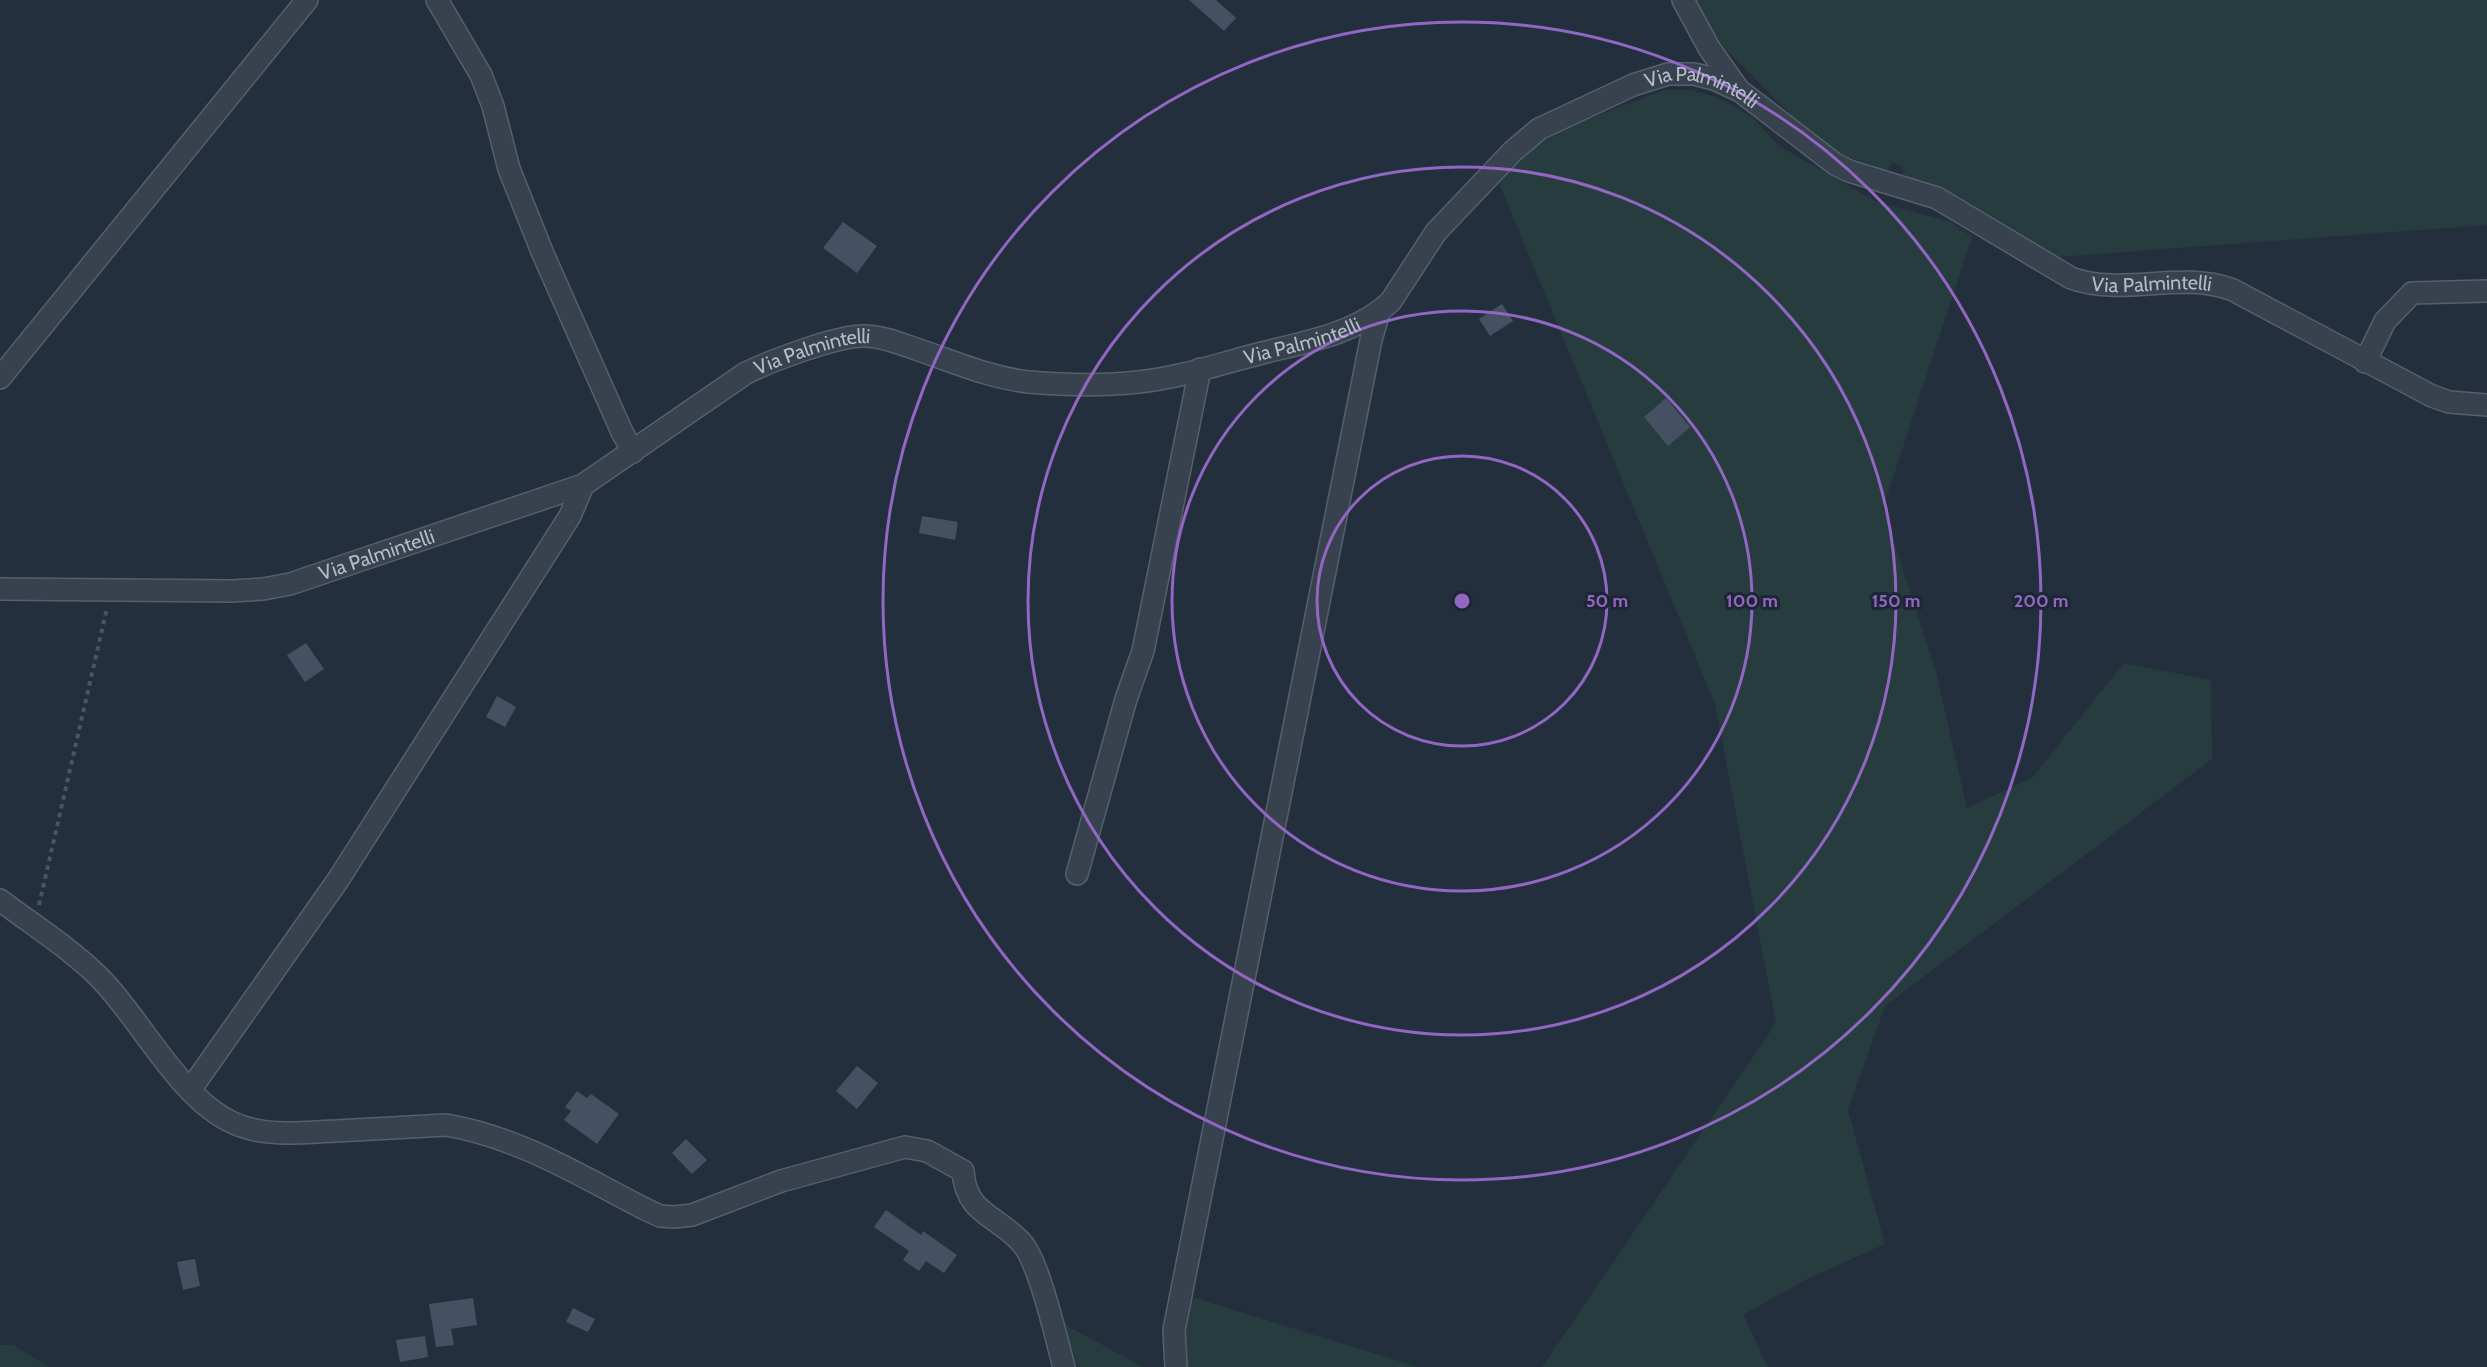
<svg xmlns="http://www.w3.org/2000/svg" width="2487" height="1367" font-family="Cabin,sans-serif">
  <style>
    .green { fill: #263c3f }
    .building { fill: #455162 }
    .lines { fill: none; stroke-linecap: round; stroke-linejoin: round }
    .minor-casing { stroke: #565f6c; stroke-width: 24 }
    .path { stroke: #44595c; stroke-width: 4; stroke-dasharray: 4.5 4.5; stroke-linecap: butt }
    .minor { stroke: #38414e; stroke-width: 21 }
    .ring { fill: none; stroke: #9266c3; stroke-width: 3 }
    .labels { text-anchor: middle; stroke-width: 6; stroke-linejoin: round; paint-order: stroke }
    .street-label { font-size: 20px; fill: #b4bcc9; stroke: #1d2633 }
    .centre { fill: #9266c3; stroke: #1d2633; stroke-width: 3 }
    .ring-label { font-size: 18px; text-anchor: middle; font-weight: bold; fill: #9266c3; stroke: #1d2633; stroke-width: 6; stroke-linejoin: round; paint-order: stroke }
  </style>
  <rect width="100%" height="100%" fill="#242f3e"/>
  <g class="green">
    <polygon points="1692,0 2487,0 2487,225 2057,257 1958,196 1903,175 1902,167 1892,162 1888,171 1846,156 1819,142 1716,40"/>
    <polygon points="1664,90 1690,90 1717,97 1751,116 1779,146 1877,202 1951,222 1972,237 1883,508 1936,672 1967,808 2032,778 2124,663 2211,680 2212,759 1885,1006 1848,1110 1885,1244 1805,1280 1743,1315 1768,1367 1542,1367 1776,1023 1715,704 1499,183 1531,148 1575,124"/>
    <polygon points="1176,1292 1418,1367 1171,1367"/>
    <polygon points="1064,1324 1143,1367 1078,1367"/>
    <polygon points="0,1345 13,1345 49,1367 0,1367"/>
  </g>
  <g class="building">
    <polygon points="1189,0 1216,0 1236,18 1224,31"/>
    <polygon points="843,222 877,246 857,273 823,248"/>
    <polygon points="1502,304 1513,321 1490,336 1479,319"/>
    <polygon points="1666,398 1690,427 1668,446 1644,417"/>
    <polygon points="922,516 958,522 955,540 919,533"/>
    <polygon points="306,643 324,669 305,682 287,655"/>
    <polygon points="497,696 516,707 505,727 486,717"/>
    <polygon points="857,1066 878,1083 857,1109 836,1091"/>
    <polygon points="577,1091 587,1098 591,1094 619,1114 597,1144 564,1120 571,1111 565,1107"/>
    <polygon points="686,1139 707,1160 692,1174 672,1153"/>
    <polygon points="886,1210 921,1235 923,1231 957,1255 944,1273 926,1261 919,1271 903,1260 909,1251 874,1227"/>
    <polygon points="195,1259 200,1286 183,1290 177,1262"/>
    <polygon points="473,1298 477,1325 451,1329 454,1345 436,1347 429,1304"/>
    <polygon points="573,1308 595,1319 588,1332 566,1322"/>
    <polygon points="425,1336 428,1357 400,1362 396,1340"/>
  </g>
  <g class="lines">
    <defs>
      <g id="minor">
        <polyline points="437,0 481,75 493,106 509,169 543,254 622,432 633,452"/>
        <polyline points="1683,0 1709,48 1738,89"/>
        <polyline points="2365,362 2385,321 2412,293 2487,291"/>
        <polyline points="0,378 307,0"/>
        <path id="s1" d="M0 589 232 591 263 589 290 584 583 485 746 373C771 361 836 336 863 336 881 336 899 343 916 349 952 361 990 378 1029 382 1064 385 1103 386 1138 382 1180 378 1222 363 1262 353 1306 342 1358 333 1391 301L1436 232 1513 151 1539 129 1633 85 1668 74H1694L1714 79 1740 91 1835 164 1849 171 1937 198 2071 278C2123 297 2181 270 2233 290L2432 396 2449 402 2487 405"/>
        <polyline points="1077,874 1126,699 1143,651 1200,369"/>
        <path d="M0 900C33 925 68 947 98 976 142 1019 182 1106 241 1126 271 1137 305 1132 336 1131 373 1129 410 1127 446 1125 518 1137 579 1175 643 1208L660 1216 674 1217 692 1215 781 1181 905 1147 927 1151 963 1171C966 1214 995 1214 1021 1242 1039 1261 1056 1338 1064 1367"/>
        <polyline points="190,1090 338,880 570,516 583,485"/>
        <polyline points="1176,1367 1174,1330 1371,340 1379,312"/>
      </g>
    </defs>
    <use href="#minor" class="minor-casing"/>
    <polyline class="path" points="39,905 107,608"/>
    <use href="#minor" class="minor"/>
  </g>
  <g class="ring">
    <circle cx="1462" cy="601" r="145"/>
    <circle cx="1462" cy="601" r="290"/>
    <circle cx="1462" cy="601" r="434"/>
    <circle cx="1462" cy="601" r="579"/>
  </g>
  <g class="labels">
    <g class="street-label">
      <text dy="7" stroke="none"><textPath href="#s1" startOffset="1876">Via Palmintelli</textPath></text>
      <text dy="7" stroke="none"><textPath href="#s1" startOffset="2380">Via Palmintelli</textPath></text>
      <text dy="7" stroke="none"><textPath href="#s1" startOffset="1372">Via Palmintelli</textPath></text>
      <text dy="7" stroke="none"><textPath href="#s1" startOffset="868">Via Palmintelli</textPath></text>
      <text dy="7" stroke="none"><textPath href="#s1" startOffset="382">Via Palmintelli</textPath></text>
    </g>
  </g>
  <circle cx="1462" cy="601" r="9" class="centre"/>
  <g class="ring-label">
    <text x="1607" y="607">50 m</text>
    <text x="1752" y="607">100 m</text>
    <text x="1896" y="607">150 m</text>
    <text x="2041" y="607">200 m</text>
  </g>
</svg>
